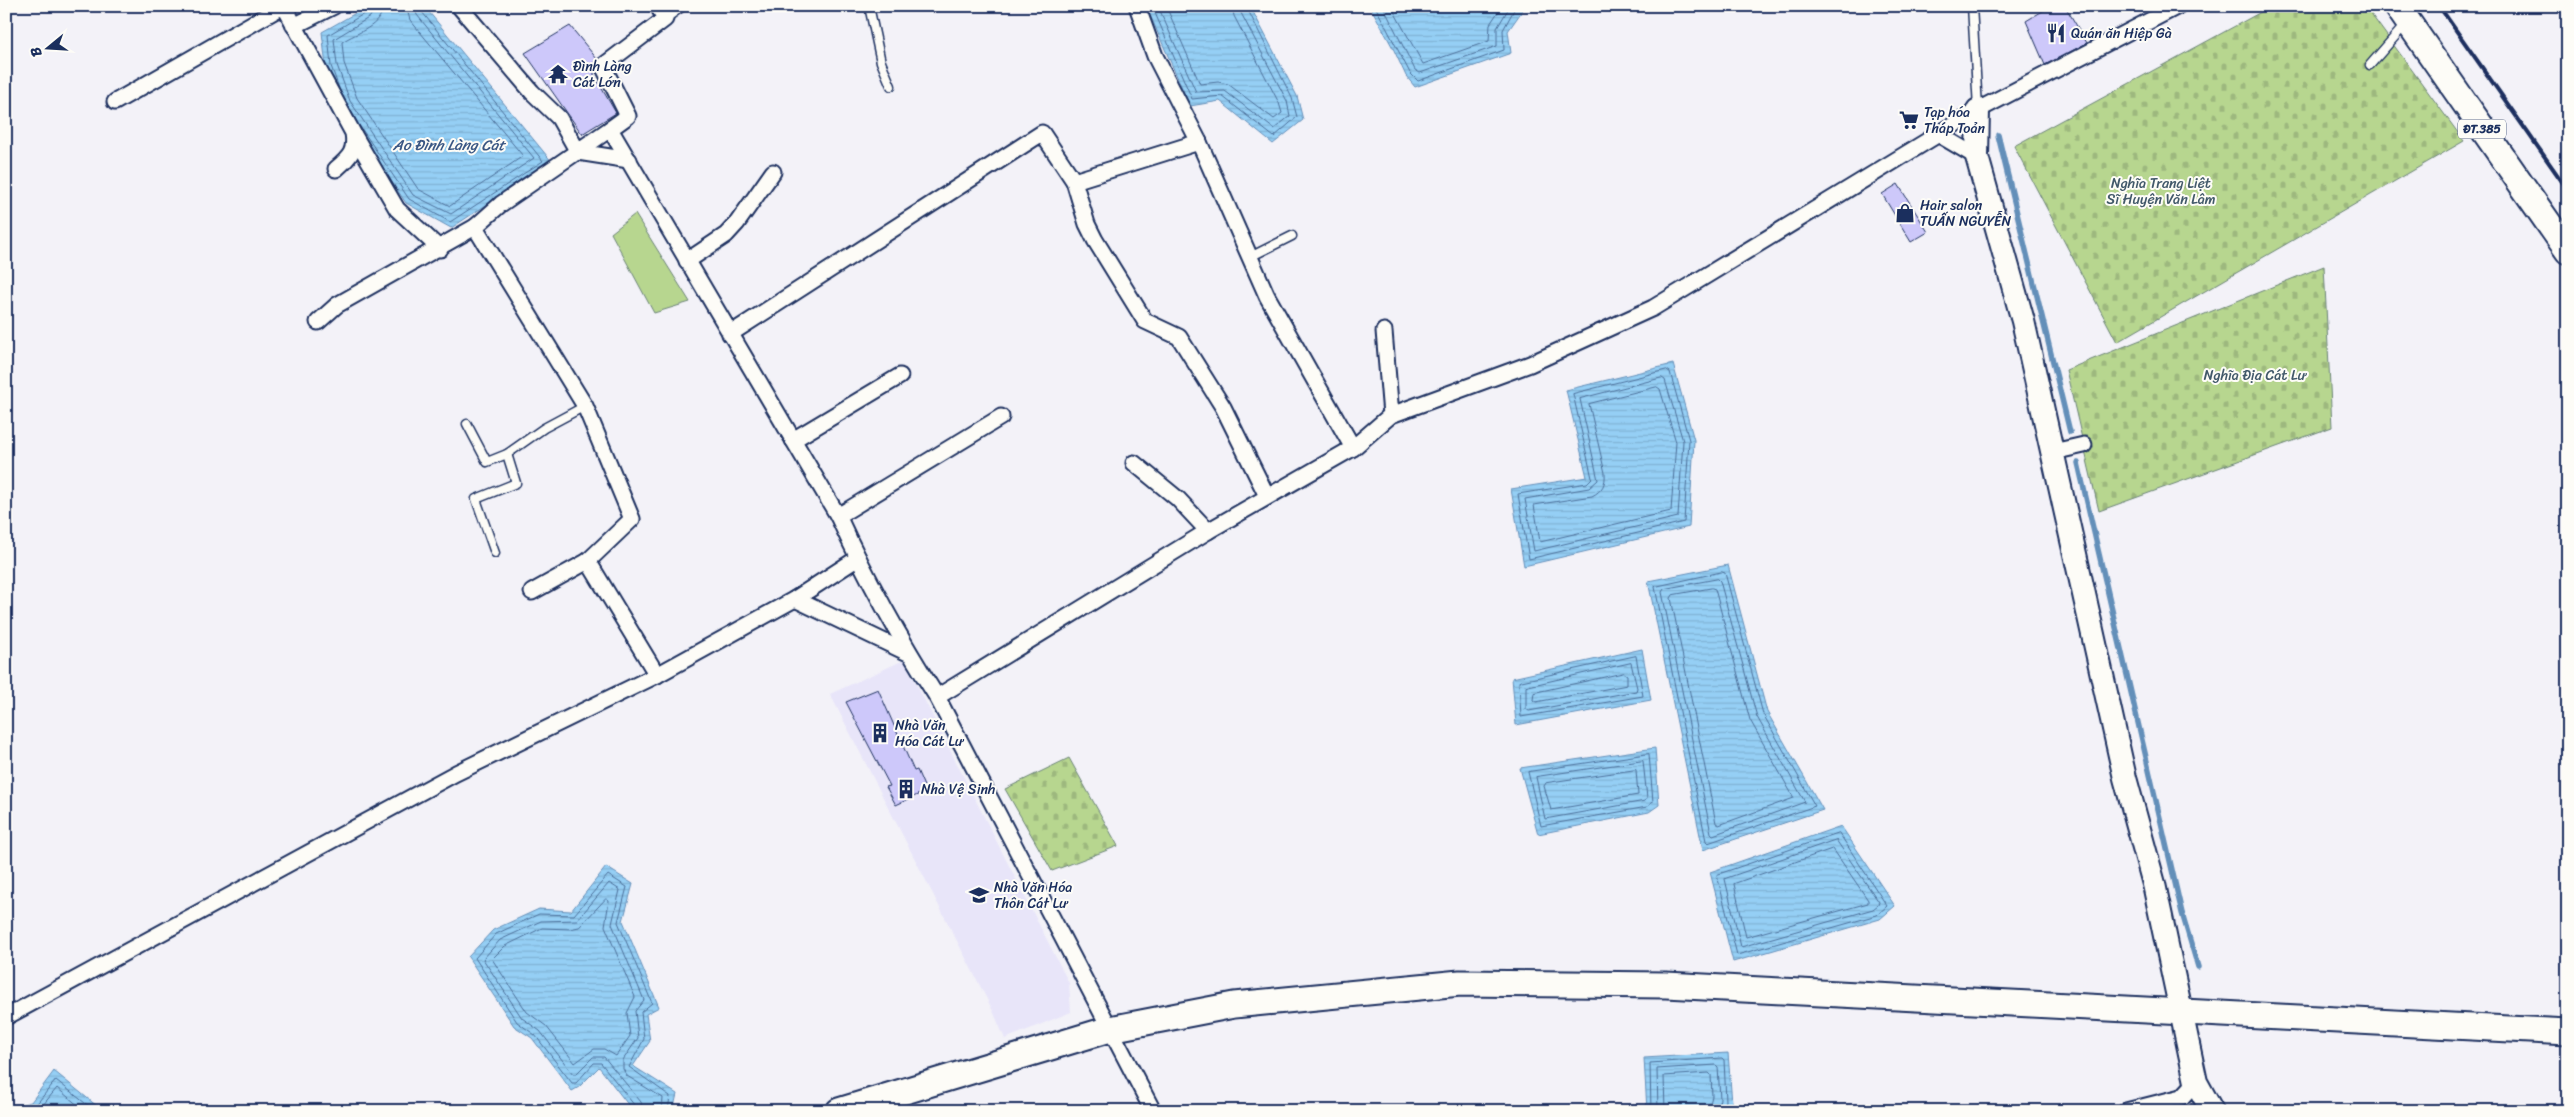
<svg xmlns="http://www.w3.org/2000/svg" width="2574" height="1117" font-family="Sriracha,sans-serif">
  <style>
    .built { fill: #e8e5f9 }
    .cemetery { fill: url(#cemetery-stones); stroke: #698276 }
    .garden { fill: #b7d68f; stroke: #698276 }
    .water { fill: url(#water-rules); stroke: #648fb9 }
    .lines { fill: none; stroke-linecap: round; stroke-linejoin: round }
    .shore { stroke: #4c6f9a; stroke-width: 1 }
    .stream { stroke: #648fb9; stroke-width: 5.5 }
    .building { fill: #cdc8fa; stroke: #1b2f5e }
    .lane-casing { stroke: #1b2f5e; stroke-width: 11 }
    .street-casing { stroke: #1b2f5e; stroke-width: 19 }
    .secondary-casing { stroke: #1b2f5e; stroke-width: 26 }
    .primary-casing { stroke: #1b2f5e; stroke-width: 29 }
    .lane { stroke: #fdfcf7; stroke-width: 8 }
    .street { stroke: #fdfcf7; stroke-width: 15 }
    .secondary { stroke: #fdfcf7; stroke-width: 22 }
    .primary { stroke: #fdfcf7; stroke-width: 25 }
    .rail { stroke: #1b2f5e; stroke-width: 4 }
    .labels { text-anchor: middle; stroke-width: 4; stroke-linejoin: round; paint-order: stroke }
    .shield { fill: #fdfcf7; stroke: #5f6c8c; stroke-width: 1 }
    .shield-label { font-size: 12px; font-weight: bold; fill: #1b2f5e }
    .poi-label { font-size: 14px; fill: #1b2f5e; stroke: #fdfcf7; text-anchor: start }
    .park-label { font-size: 14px; fill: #42596a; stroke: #fdfcf7 }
    .water-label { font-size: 15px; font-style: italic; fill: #3a5784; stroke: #fdfcf7 }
  </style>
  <defs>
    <pattern id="cemetery-stones" width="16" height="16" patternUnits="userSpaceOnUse" patternTransform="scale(1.25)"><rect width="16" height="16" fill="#b7d68f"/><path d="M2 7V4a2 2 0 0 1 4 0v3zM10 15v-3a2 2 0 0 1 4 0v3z" fill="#9db87e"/></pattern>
    <pattern id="water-rules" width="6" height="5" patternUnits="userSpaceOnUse" patternTransform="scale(1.25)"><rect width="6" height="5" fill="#95cff5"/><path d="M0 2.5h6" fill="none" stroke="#80b2d4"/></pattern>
  </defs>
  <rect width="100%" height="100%" fill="#f3f2f8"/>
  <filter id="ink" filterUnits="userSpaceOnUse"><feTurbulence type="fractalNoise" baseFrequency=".02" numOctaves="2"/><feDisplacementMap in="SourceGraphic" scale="10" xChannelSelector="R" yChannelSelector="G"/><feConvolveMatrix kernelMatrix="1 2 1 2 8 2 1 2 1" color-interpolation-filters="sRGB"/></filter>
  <g filter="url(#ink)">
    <polygon class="built" points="904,660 1069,983 1071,1012 1005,1039 993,1011 830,694"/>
    <g class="cemetery">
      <polygon points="2272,6 2365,6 2464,141 2117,342 2014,146"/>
      <polygon points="2324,266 2332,427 2099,511 2066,370"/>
      <polygon points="1069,758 1118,846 1052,871 1005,789"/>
    </g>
    <polygon class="garden" points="635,214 690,302 654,313 611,233"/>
    <g class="water">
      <polygon points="368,6 424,6 552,162 451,228 406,203 340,106 326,67 322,32"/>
      <polygon points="1146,6 1250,6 1297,96 1303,120 1273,144 1220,101 1190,106"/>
      <polygon points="1370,6 1521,6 1522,11 1508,31 1511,53 1415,87 1406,76 1393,48"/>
      <polygon points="1673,364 1694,440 1689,527 1524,566 1511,489 1587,477 1566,390"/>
      <polygon points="1728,565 1767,712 1823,810 1703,850 1648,581"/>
      <polygon points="1642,649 1651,700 1516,725 1512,678"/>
      <polygon points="1655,748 1659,805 1649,812 1538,834 1520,768"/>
      <polygon points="1841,826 1895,906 1880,919 1733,962 1710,872"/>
      <polygon points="606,867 633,884 623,921 659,1007 646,1014 650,1041 633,1066 677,1094 673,1111 633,1111 599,1067 579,1087 572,1091 532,1038 514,1026 468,957 493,930 539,909 571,911"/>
      <polygon points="1728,1053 1732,1103 1725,1111 1647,1111 1644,1058"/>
      <polygon points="54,1071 103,1111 6,1111 6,1108 31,1102"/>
    </g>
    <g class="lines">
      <g class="shore">
        <polyline points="375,6 370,17 334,39 337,65 350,101 413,195 451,214 534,158 417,15 414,6"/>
        <path d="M383 6C382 27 357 32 342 42L344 63 357 98 418 189 450 206 523 156 410 20 406 6"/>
        <polyline points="1152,6 1192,99 1222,96 1274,137 1297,117 1292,98 1246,6"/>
        <polyline points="1158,6 1196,92 1225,91 1274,129 1290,116 1287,101 1241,13 1239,6"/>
        <polyline points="1166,6 1200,84 1218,82 1228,84 1274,119 1282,113 1279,103 1234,16 1232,6"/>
        <polyline points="1375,6 1410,73 1418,81 1504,50 1503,30 1516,6"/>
        <polyline points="1383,6 1415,70 1420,73 1497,46 1497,28 1510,6"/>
        <polyline points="1391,6 1423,64 1489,41 1490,24 1502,6"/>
        <polyline points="339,88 331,66 328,35 367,12 369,6"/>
        <polyline points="359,125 409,199 450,222 543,161 422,12 420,6"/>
        <polygon points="1667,370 1670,372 1689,440 1684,522 1529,559 1518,494 1587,483 1592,478 1573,394"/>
        <polygon points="1662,378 1665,380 1683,441 1678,517 1534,551 1525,499 1589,488 1598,480 1580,399"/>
        <path d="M1657 387 1660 389 1676 442 1671 511 1540 542 1534 505 1592 496C1602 491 1606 484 1605 473L1589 404Z"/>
        <polygon points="1722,572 1725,573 1763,714 1815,806 1708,843 1706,841 1655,587"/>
        <polygon points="1718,579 1720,581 1757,717 1805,802 1713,835 1711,833 1662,592 1664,589"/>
        <polygon points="1712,588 1715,589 1750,720 1794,798 1719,825 1716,823 1671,598 1673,595"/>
        <polygon points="1636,656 1643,696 1521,717 1519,682"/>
        <polygon points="1631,663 1637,688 1636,691 1529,711 1526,709 1526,687"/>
        <polygon points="1624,673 1627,675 1627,685 1536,702 1533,700 1534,693"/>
        <polygon points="1649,754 1653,802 1647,807 1541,826 1528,772"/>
        <polygon points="1643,761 1647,798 1645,801 1545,819 1536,777"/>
        <polygon points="1636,770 1638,795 1551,810 1544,786 1546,783"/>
        <polygon points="1839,833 1887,906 1877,915 1737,955 1717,875"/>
        <polygon points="1836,840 1879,902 1878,905 1873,909 1741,947 1725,879"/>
        <polygon points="1833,849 1868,900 1868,903 1746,937 1734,884"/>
        <polygon points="606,899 609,901 605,926 635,997 627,1013 630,1036 616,1056 604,1049 594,1049 575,1063 546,1026 527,1012 492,959 505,946 542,928 570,929 579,927"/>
        <polyline points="15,1111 35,1106 56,1080 95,1111"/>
        <polyline points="38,1111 57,1088 85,1111"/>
        <polyline points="636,1111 635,1106 601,1063 594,1063 576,1083 572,1083 535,1035 517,1022 475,958 496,934 539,914 574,915 608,875 627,887 618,922 652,1003 641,1012 644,1039 629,1067 670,1096 668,1111"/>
        <polyline points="643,1111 641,1102 604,1057 593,1057 576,1074 573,1074 540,1031 522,1018 483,959 500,940 541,921 577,920 609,883 620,890 612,924 644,1000 635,1011 638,1038 623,1060 623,1069 627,1076 663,1098 662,1111"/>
        <polyline points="1651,1111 1650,1063 1722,1058 1724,1060 1726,1101 1722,1111"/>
        <polyline points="1658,1111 1657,1069 1716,1065 1718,1067 1720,1099 1716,1111"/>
        <polyline points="1665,1111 1664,1076 1709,1073 1711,1075 1712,1096 1708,1111"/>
      </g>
      <g class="stream">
        <polyline points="1998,135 2070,432"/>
        <polyline points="2078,463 2182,913 2198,967"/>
      </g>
    </g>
    <g class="building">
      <polygon points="2051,6 2065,6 2087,43 2045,65 2026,21"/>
      <polygon points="570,26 597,59 594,66 594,75 616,113 582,134 525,53"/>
      <polygon points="1898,184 1928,232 1911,242 1882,194"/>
      <polygon points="878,689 914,771 917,770 926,791 896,805 886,787 890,786 846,702"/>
    </g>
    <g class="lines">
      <defs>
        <g id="lane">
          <polyline points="869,6 881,62 891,86"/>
          <polyline points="1972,6 1978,108"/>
          <polyline points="665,19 683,6"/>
          <polyline points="2370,65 2405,25"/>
          <polyline points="1250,257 1292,236"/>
          <polyline points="467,424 487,462 507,454 544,428 585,406"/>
          <polyline points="495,553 476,499 516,483 507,454"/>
        </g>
        <g id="street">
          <path d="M284 6 353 133C356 151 350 157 336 169"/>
          <polyline points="459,6 532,92 559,118 578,152 629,160"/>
          <path d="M658 6 665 19 603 66 628 116 610 129 838 516C867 579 900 639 937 697L1153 1111"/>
          <polyline points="1137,6 1155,56 1199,142 1267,296 1353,448"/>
          <polyline points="294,26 334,6"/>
          <polyline points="115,102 283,6"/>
          <polyline points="1938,134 1977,157"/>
          <polyline points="354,135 397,209 440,249"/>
          <polyline points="1074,181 1199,142"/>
          <polyline points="475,227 585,406 632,519 588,561 657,675"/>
          <polyline points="687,261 726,235 737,223 773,172"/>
          <polyline points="318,322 337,305 475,227 501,204 610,129"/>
          <polyline points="1384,331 1391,415"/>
          <polyline points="730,334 1042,133 1074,181 1087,224 1095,240 1145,321 1179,337 1223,407 1267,496"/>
          <polyline points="793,440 900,376"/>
          <polyline points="2053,452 2084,445"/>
          <polyline points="1134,463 1178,499 1208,531"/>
          <polyline points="838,516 1001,417"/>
          <polyline points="532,592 588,561"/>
          <polyline points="795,599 910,654"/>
          <polyline points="937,697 1208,531 1353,448 1391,415 1530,364 1653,308 1978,110 2178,6"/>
          <polyline points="6,1017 456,773 657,675 795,599 858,558"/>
          <polyline points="2126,1111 2182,1097 2196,1082"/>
        </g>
        <polyline id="secondary" points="1978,110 1977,157 2023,321 2125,778 2154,884 2196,1082 2212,1111"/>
        <g id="primary">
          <polyline points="2397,6 2568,251"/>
          <polyline points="839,1111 1110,1029 1234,1005 1460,983 1666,985 2568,1032"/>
        </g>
      </defs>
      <use href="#lane" class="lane-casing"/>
      <use href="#street" class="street-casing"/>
      <use href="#secondary" class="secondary-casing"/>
      <use href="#primary" class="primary-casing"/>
      <use href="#lane" class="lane"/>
      <use href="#street" class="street"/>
      <use href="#secondary" class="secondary"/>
      <use href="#primary" class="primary"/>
      <polyline class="rail" points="2439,6 2568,190"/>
    </g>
  </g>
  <defs>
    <symbol id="restaurant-bare" viewBox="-9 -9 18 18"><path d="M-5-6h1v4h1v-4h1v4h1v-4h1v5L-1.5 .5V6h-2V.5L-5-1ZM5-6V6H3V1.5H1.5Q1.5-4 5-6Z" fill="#1b2f5e" stroke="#fdfcf7" stroke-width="2.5" paint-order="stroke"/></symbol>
    <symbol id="temple-bare" viewBox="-9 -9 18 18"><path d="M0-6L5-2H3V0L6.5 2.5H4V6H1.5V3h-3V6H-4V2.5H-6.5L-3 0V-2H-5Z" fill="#1b2f5e" stroke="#fdfcf7" stroke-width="2.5" paint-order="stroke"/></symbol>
    <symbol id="supermarket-bare" viewBox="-9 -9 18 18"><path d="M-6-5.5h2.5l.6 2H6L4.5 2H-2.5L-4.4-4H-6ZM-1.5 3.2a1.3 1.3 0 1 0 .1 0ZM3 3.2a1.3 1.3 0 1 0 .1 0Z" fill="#1b2f5e" stroke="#fdfcf7" stroke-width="2.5" paint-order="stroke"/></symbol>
    <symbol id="shop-bare" viewBox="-9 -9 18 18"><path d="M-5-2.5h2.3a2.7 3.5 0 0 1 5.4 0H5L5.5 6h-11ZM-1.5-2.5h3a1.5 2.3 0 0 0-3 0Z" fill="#1b2f5e" stroke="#fdfcf7" stroke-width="2.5" paint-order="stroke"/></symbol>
    <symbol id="building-bare" viewBox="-9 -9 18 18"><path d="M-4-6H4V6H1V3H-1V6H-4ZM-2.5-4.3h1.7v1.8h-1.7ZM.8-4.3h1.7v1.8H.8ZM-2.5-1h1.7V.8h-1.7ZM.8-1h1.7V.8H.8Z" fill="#1b2f5e" stroke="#fdfcf7" stroke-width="2.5" paint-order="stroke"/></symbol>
    <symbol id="school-bare" viewBox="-9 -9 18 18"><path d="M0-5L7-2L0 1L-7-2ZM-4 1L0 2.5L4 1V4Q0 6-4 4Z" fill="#1b2f5e" stroke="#fdfcf7" stroke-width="2.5" paint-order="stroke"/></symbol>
  </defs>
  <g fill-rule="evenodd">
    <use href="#restaurant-bare" x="2042" y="19" width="28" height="28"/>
    <use href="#temple-bare" x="544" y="60" width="28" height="28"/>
    <use href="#supermarket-bare" x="1895" y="106" width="28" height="28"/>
    <use href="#shop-bare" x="1891" y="199" width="28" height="28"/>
    <use href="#building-bare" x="866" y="719" width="28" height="28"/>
    <use href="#building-bare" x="892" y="775" width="28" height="28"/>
    <use href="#school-bare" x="965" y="881" width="28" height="28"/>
  </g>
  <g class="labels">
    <rect class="shield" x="2458" y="119.5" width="48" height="19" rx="4"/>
    <g class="shield-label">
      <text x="2482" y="133">ĐT.385</text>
    </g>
    <g class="poi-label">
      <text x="2071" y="38">Quán ăn Hiệp Gà</text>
      <text x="573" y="71">Đình Làng<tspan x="573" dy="16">Cát Lớn</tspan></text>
      <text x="1924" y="117">Tạp hóa<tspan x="1924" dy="16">Tháp Toản</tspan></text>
      <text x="1920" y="210">Hair salon<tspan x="1920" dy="16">TUẤN NGUYỄN</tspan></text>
      <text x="895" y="730">Nhà Văn<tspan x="895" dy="16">Hóa Cát Lư</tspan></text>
      <text x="921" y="794">Nhà Vệ Sinh</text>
      <text x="994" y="892">Nhà Văn Hóa<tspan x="994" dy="16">Thôn Cát Lư</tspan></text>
    </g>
    <g class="park-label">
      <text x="2161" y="188">Nghĩa Trang Liệt<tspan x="2161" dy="16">Sĩ Huyện Văn Lâm</tspan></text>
      <text x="2255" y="380">Nghĩa Địa Cát Lư</text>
    </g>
    <g class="water-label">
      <text x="449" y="150">Ao Đình Làng Cát</text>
    </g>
  </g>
  <rect width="2574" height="1117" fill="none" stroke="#fdfcf7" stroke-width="25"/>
  <rect x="12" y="12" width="2549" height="1092" fill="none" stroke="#1b2f5e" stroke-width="2" filter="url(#ink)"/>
  <g transform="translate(48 48) rotate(252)" stroke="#fdfcf7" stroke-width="4" paint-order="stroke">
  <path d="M0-4L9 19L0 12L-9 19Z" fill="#1b2f5e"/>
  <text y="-8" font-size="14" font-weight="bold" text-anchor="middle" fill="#1b2f5e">B</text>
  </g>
</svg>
